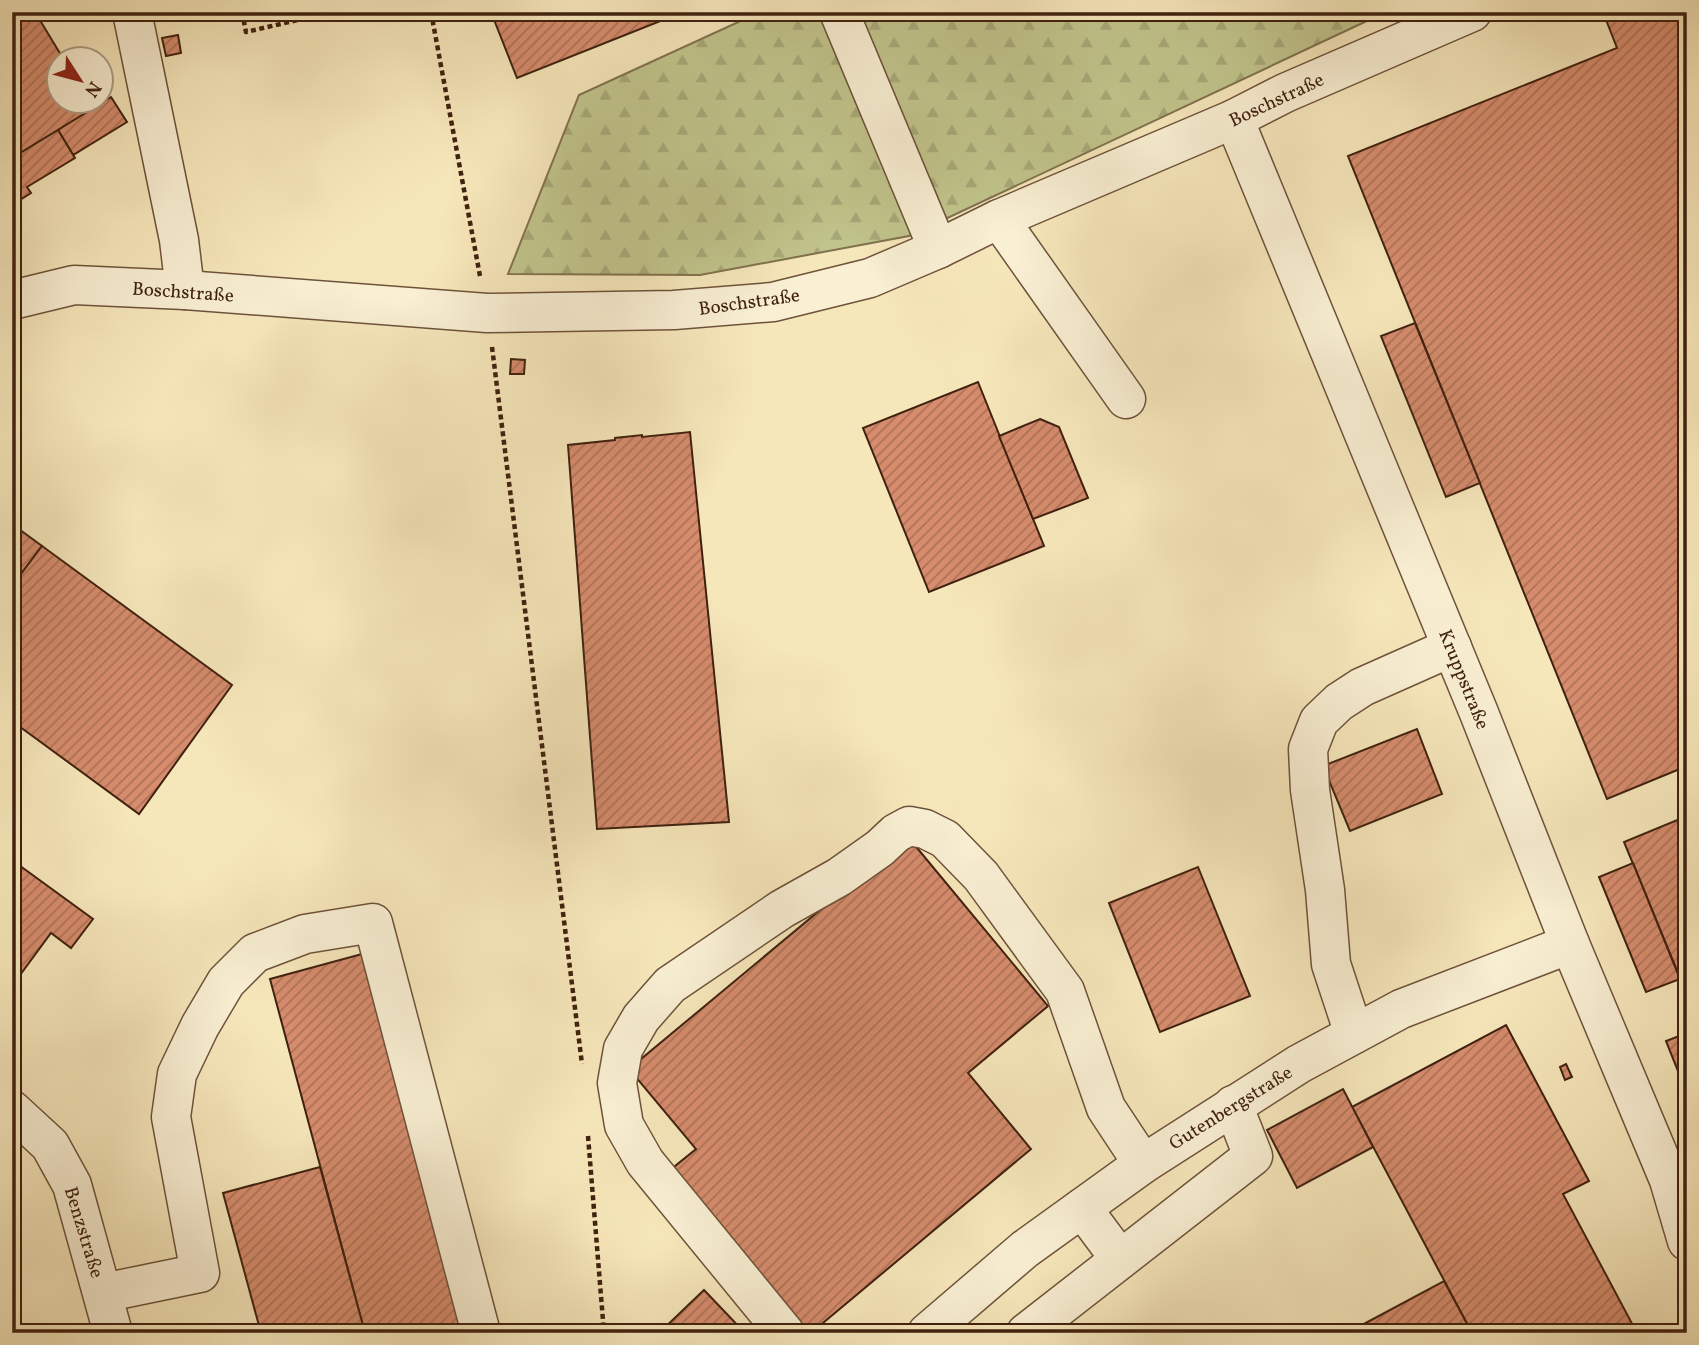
<svg xmlns="http://www.w3.org/2000/svg" width="1699" height="1345" font-family="Vollkorn,serif">
  <style>
    .forest { fill: url(#forest-firs); stroke: #80724e; stroke-width: 2 }
    .building { fill: url(#building-hatch); stroke: #40210f; stroke-width: 2 }
    .lines { fill: none; stroke-linecap: round; stroke-linejoin: round }
    .minor-casing { stroke: #6e523a; stroke-width: 41 }
    .path { stroke: #40210f; stroke-width: 4.5; stroke-dasharray: 5 3.5; stroke-linecap: butt }
    .minor { stroke: #f9efd3; stroke-width: 38 }
    .labels { text-anchor: middle; stroke-width: 6; stroke-linejoin: round; paint-order: stroke }
    .street-label { font-size: 19px; fill: #40210f; stroke: #f9efd3 }
  </style>
  <defs>
    <pattern id="forest-firs" width="22" height="20" patternUnits="userSpaceOnUse" patternTransform="scale(1.75)"><rect width="22" height="20" fill="#c1c48c"/><path d="M5 1l3.5 6h-7zM16 11l3.5 6h-7z" fill="#a7a878"/></pattern>
    <pattern id="building-hatch" width="6" height="6" patternUnits="userSpaceOnUse" patternTransform="scale(1.75)"><rect width="6" height="6" fill="#d68c6d"/><path d="M-1 1l2-2M0 6l6-6M5 7l2-2" fill="none" stroke="#af7258"/></pattern>
  </defs>
  <rect width="100%" height="100%" fill="#f6e7bb"/>
  <filter id="stains"><feTurbulence type="fractalNoise" baseFrequency=".00286" numOctaves="4"/><feColorMatrix values="0 0 0 0 .2 0 0 0 0 .09 0 0 0 0 .02 0 0 0 .5 -.17"/></filter>
  <radialGradient id="worn" r=".72"><stop offset=".6" stop-color="#630" stop-opacity="0"/><stop offset="1" stop-color="#630" stop-opacity=".3"/></radialGradient>
  <polygon class="forest" points="760,12 1386,12 909,236 700,275 508,274 579,95"/>
  <g class="building">
    <polygon points="12,12 35,12 64,60 60,60 60,102 90,102 94,108 12,158"/>
    <polygon points="491,12 683,12 517,78"/>
    <polygon points="1603,12 1687,12 1687,766 1607,799 1348,156 1617,48"/>
    <polygon points="178,35 181,53 166,56 162,38"/>
    <polygon points="111,97 127,122 73,155 58,130"/>
    <polygon points="58,130 75,158 27,187 31,193 12,205 12,158"/>
    <polygon points="1415,323 1480,483 1446,497 1381,336"/>
    <polygon points="511,359 525,360 524,374 510,374"/>
    <polygon points="978,382 1044,546 929,592 863,428"/>
    <polygon points="1040,419 1059,427 1088,498 1033,519 999,436"/>
    <polygon points="690,432 729,822 597,829 568,445 615,440 615,438 642,435 642,437"/>
    <polygon points="12,524 42,546 12,586"/>
    <polygon points="42,546 232,685 139,814 12,721 12,586"/>
    <polygon points="1417,729 1442,794 1350,831 1323,766"/>
    <polygon points="1687,816 1687,995 1624,842"/>
    <polygon points="908,837 1048,1006 968,1073 1031,1149 811,1333 803,1333 669,1171 696,1149 629,1069"/>
    <polygon points="12,860 93,919 71,948 51,933 12,986"/>
    <polygon points="1633,863 1680,979 1646,992 1599,877"/>
    <polygon points="1198,867 1250,996 1160,1032 1109,903"/>
    <polygon points="362,954 464,1333 365,1333 270,979"/>
    <polygon points="1506,1025 1589,1181 1563,1194 1637,1333 1472,1333 1352,1107"/>
    <polygon points="1687,1033 1687,1080 1682,1081 1666,1041"/>
    <polygon points="1566,1064 1572,1077 1565,1080 1560,1067"/>
    <polygon points="1343,1089 1373,1147 1297,1188 1267,1130"/>
    <polygon points="320,1167 365,1333 261,1333 223,1193"/>
    <polygon points="1444,1281 1472,1333 1347,1333"/>
    <polygon points="704,1290 745,1333 659,1333"/>
  </g>
  <g class="lines">
    <defs>
      <g id="minor">
        <polyline points="132,12 179,240 185,290"/>
        <polyline points="839,12 938,249"/>
        <polyline points="1234,119 1479,713 1570,944 1669,1180 1687,1241"/>
        <polyline points="999,219 1126,399"/>
        <polyline points="12,300 74,285 185,290 487,313 674,310 773,302 870,278 938,249 999,219 1234,119 1285,93 1472,12"/>
        <polyline points="1354,1034 1331,964 1325,890 1310,790 1308,749 1319,721 1339,702 1362,687 1452,647"/>
        <polyline points="12,1110 50,1145 72,1185 113,1333"/>
        <polyline points="1082,1208 1120,1259"/>
        <polyline points="103,1293 200,1273 171,1117 177,1074 200,1026 226,982 255,953 305,934 373,923 481,1333"/>
        <polyline points="785,1333 645,1162 624,1125 617,1083 623,1049 641,1018 670,985 782,909 839,877 880,848 896,833 909,826 925,829 945,839 981,876 1065,991 1106,1108 1143,1164"/>
        <polyline points="927,1333 1025,1249 1143,1164 1299,1064 1401,1009 1570,944"/>
        <polyline points="1026,1333 1253,1156 1233,1105"/>
      </g>
    </defs>
    <use href="#minor" class="minor-casing"/>
    <g class="path">
      <polyline points="242,12 246,32 332,12"/>
      <polyline points="431,12 480,276"/>
      <polyline points="492,347 582,1064"/>
      <polyline points="588,1136 604,1333"/>
    </g>
    <use href="#minor" class="minor"/>
  </g>
  <g class="labels">
    <g class="street-label">
      <text transform="translate(1276 99) rotate(-25)" y="7">Boschstraße</text>
      <text transform="translate(183 291) rotate(4)" y="7">Boschstraße</text>
      <text transform="translate(749 301) rotate(-8)" y="7">Boschstraße</text>
      <text transform="translate(1465 679) rotate(68)" y="7">Kruppstraße</text>
      <text transform="translate(1230 1107) rotate(-32)" y="7">Gutenbergstraße</text>
      <text transform="translate(85 1232) rotate(73)" y="7">Benzstraße</text>
    </g>
  </g>
  <rect width="1699" height="1345" fill="none" stroke="#f6e7bb" stroke-width="42"/>
  <rect x="14" y="14" width="1671" height="1317" fill="none" stroke="#40210f" stroke-width="3.5"/>
  <rect x="21" y="21" width="1657" height="1303" fill="none" stroke="#40210f" stroke-width="2"/>
  <g transform="translate(80 80) rotate(126)"><circle r="33" fill="#f9efd3" stroke="#af9d85" stroke-width="2"/>
  <path d="M0-5L12 26L0 18L-12 26Z" fill="#8f2418"/>
  <text y="-10" font-size="19" font-weight="bold" text-anchor="middle" fill="#40210f">N</text>
  </g>
  <rect width="100%" height="100%" filter="url(#stains)"/>
  <rect width="100%" height="100%" fill="url(#worn)"/>
</svg>
